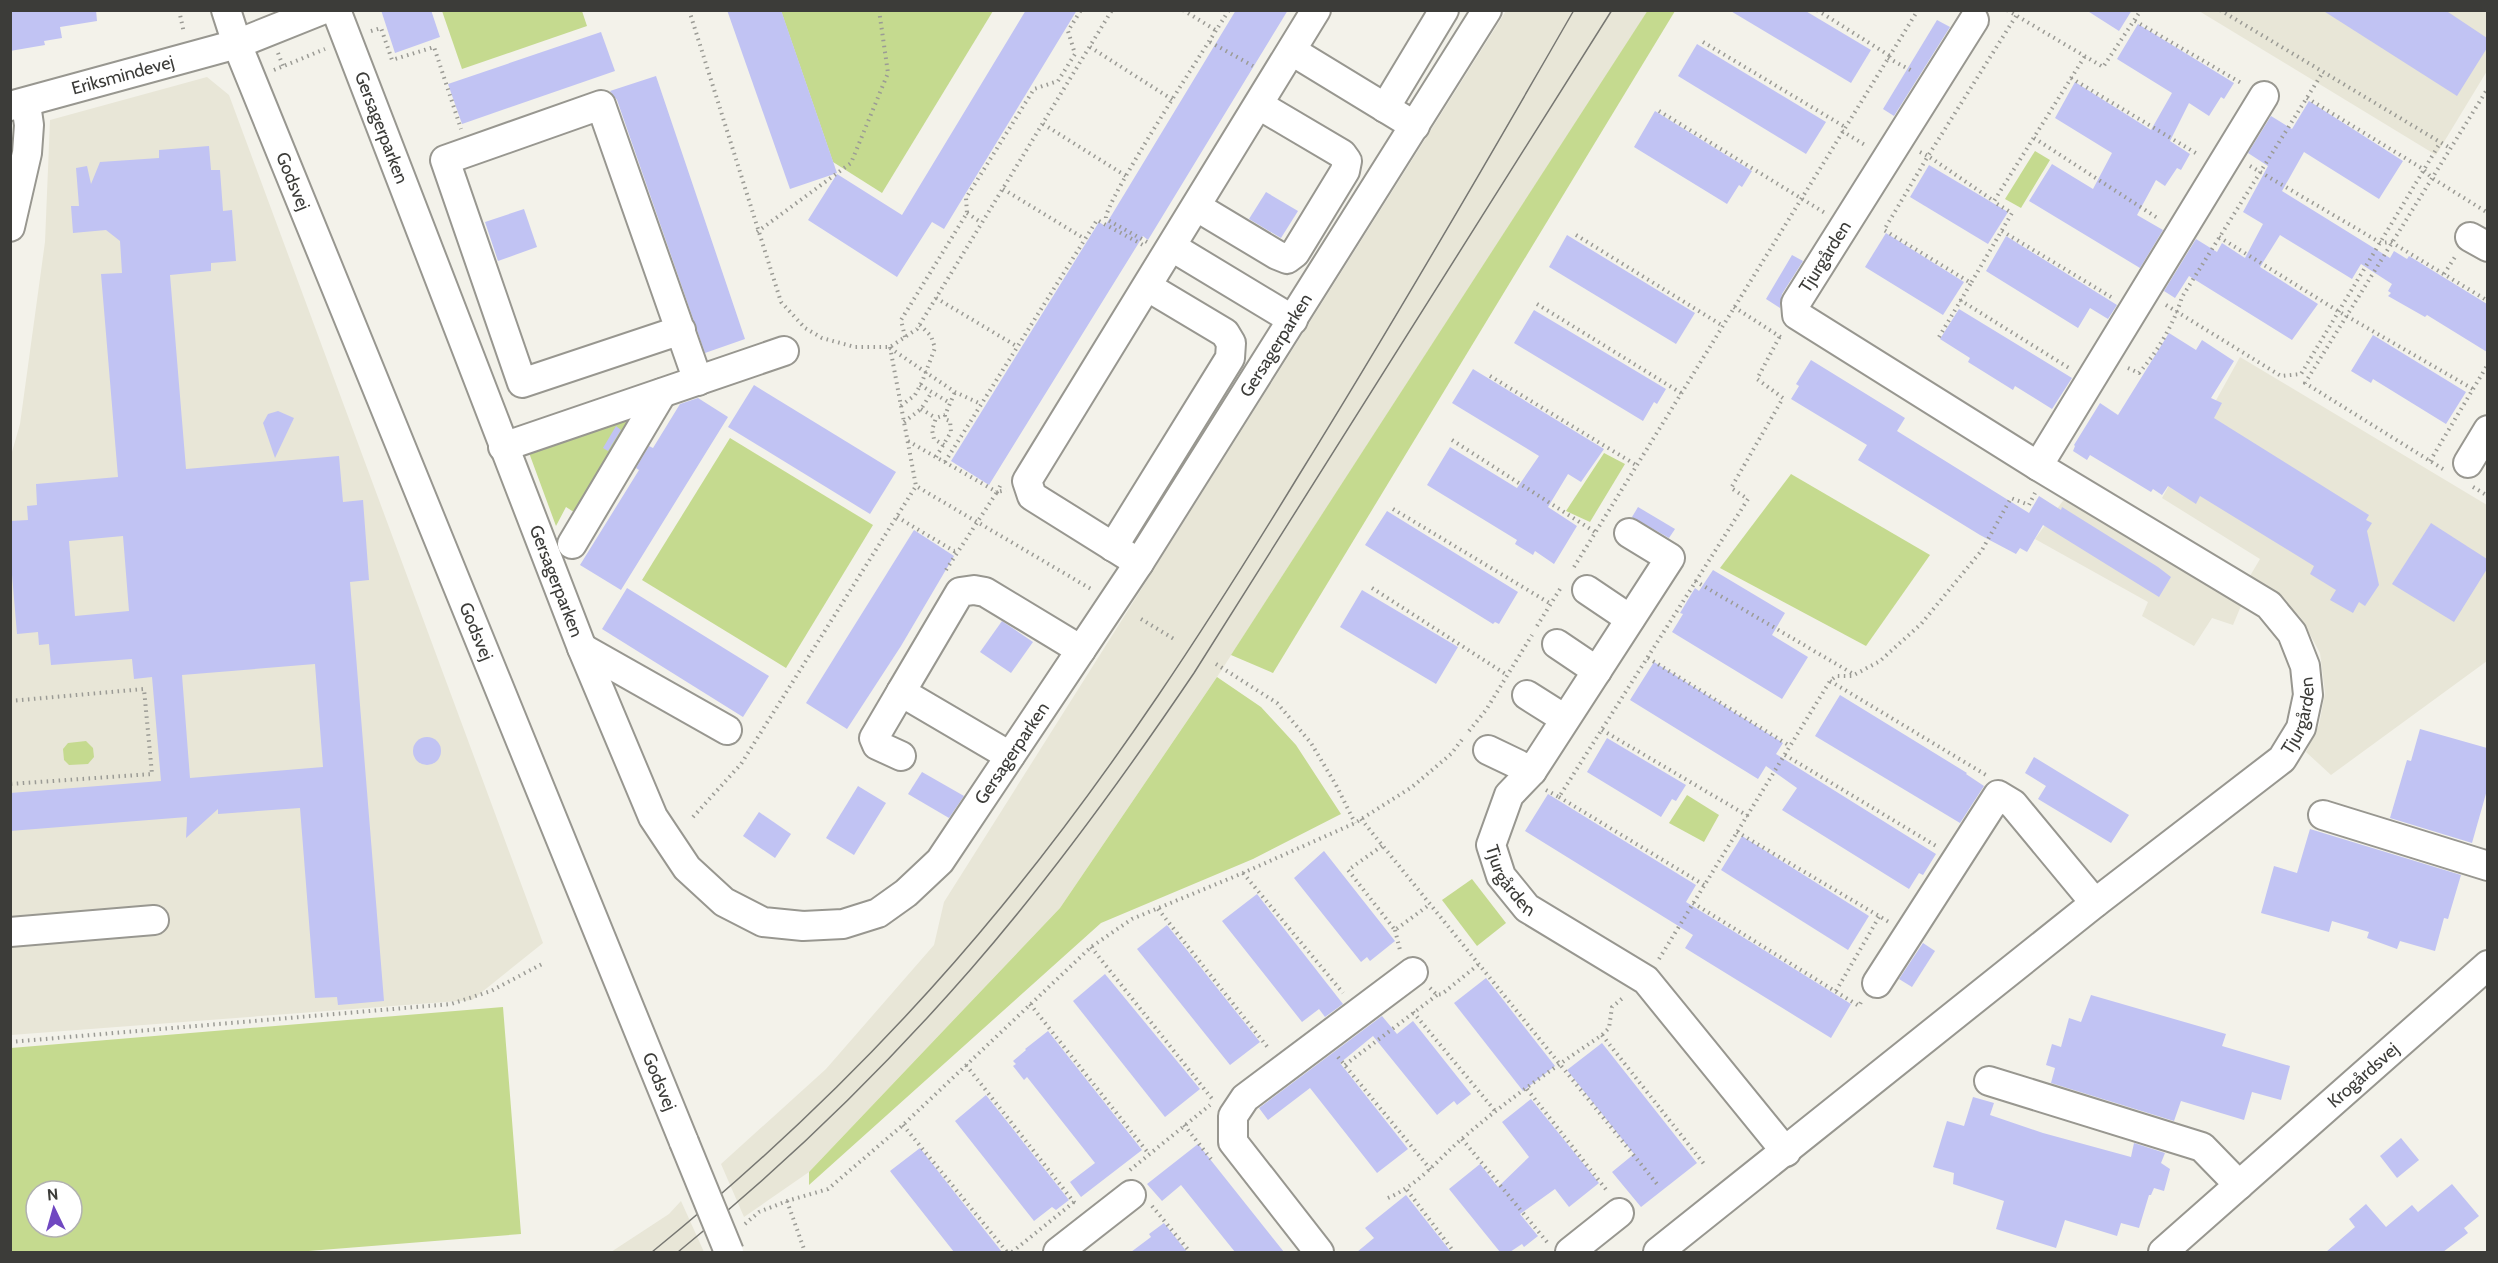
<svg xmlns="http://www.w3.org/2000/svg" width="2498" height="1263" font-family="Cabin,sans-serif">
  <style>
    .built { fill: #e8e6d7 }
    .green { fill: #c5da8f; fill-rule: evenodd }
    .building { fill: #c1c3f3; fill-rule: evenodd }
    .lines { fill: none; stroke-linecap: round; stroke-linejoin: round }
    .minor-casing { stroke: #989790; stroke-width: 32 }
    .path { stroke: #9b9b95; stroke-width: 4; stroke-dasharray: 1.5 4.5; stroke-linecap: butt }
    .minor { stroke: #fff; stroke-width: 28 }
    .tram { stroke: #777772; stroke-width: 1.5 }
    .minor-bridge-casing { stroke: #989790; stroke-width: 32; stroke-linecap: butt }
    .minor-bridge { stroke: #fff; stroke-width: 28 }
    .labels { text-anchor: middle; stroke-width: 4.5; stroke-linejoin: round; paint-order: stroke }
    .street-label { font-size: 18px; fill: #3c3c39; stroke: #fff }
  </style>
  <rect width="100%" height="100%" fill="#f3f2ea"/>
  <g class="built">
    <polygon points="1506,11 1648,11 1217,677 1060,908 809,1172 744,1217 721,1164 826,1069 934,945 944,902"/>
    <polygon points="2199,11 2487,11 2487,71 2436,155"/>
    <polygon points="207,77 229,95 543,943 472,1000 11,1035 10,459 20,424 45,242 50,120"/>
    <polygon points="2240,357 2487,505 2487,661 2331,775 2306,752 2319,725 2325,693 2320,653 2301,618 2278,593 2250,576 2260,559 2162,498"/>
    <polygon points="2068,494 2243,601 2233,625 2212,618 2194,646 2142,616 2148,602 2035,539"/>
    <polygon points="681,1201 704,1252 611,1252 669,1214"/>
  </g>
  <g class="green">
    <polygon points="1648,10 1675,11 1273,673 1231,655"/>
    <polygon points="442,11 582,11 587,26 462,69"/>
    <polygon points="781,11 993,11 882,193 833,162"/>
    <polygon points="2035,151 2050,160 2021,208 2005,199"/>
    <polygon points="647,407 580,516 566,507 556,526 528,450"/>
    <polygon points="730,438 873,525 786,668 642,580"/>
    <polygon points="1604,453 1625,464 1590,522 1566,511"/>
    <polygon points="1791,474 1930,555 1866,646 1720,568"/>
    <polygon points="1217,677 1261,707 1296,745 1341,814 1253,859 1101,923 809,1185 809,1172 1060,908"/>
    <polygon points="86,741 93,748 94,757 88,764 69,765 64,760 63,749 68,743"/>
    <polygon points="1687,795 1719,815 1704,842 1669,823"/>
    <polygon points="1472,879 1506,923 1477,946 1442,900"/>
    <path d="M503 1007 521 1234 296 1252H11V1048ZM36 1191H72V1227H36Z"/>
  </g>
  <g class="building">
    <polygon points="10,10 96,10 97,21 60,27 62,38 44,41 45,45 10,51"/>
    <polygon points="381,10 431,10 440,37 395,53"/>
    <polygon points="727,10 781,10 837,173 790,189"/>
    <polygon points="1026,10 1077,10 944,229 932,222 897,277 808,220 837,174 902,215"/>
    <polygon points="1236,10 1288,10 1148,240 1143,236 989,485 951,461 1099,222 1105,226"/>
    <polygon points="1729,10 1804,10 1871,50 1851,83"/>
    <polygon points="2086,10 2132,10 2119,31"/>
    <polygon points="2322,10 2445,10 2487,38 2487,48 2457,96"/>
    <polygon points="1937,20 1950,27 1894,116 1883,109"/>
    <polygon points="2138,24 2234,83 2224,99 2221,97 2209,116 2189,103 2170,141 2190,154 2181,170 2177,168 2165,186 2156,180 2137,215 2163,230 2140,268 2029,201 2052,164 2093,189 2112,153 2055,118 2075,82 2151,130 2172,93 2117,59"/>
    <polygon points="601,32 615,71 462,124 448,84"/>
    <polygon points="1697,44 1826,122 1806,154 1678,76"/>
    <polygon points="656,76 745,339 705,353 617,100 610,91"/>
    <polygon points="2309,101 2403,161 2379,199 2304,152 2282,191 2390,258 2394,251 2407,259 2409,256 2487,304 2487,352 2427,315 2425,317 2388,296 2391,293 2388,291 2392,284 2361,264 2352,279 2280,235 2260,267 2318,304 2292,340 2189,276 2175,298 2164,291 2196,239 2217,252 2222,243 2245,258 2263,224 2243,212 2268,166 2248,153 2271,116 2292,129"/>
    <polygon points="1655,111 1752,171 1742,187 1739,185 1727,204 1634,147"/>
    <path d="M209 146 211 170H220L223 211 232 210 236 261 211 263V271L170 275 186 469 339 456 343 502 363 500 369 580 350 582 384 1001 338 1005 337 997 315 998 300 808 218 814V809L186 838 187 817 10 831V793L161 781 152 677 134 679 132 659 51 665 49 644 39 645 38 632 17 634 10 551V521L28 520 27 506 37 505 36 484 118 477 101 274 122 273 120 241 106 230 73 233 71 206H79L76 168 87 166 91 184 100 162 159 158V150ZM123 536 129 611 75 616 69 541ZM315 664 323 767 190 778 182 675Z"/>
    <polygon points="1929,165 2008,212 1988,244 1910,197"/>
    <polygon points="1266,192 1298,211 1281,238 1249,219"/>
    <polygon points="524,209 537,247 498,261 485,222"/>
    <polygon points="1886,233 1964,282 1943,315 1865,267"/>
    <polygon points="1567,235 1695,313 1676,344 1549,267"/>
    <polygon points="2006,236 2117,305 2108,319 2090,308 2078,328 1986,271"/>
    <polygon points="1792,255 1803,261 1782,294 1780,308 1766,299"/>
    <polygon points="1959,309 2072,378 2052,409 2015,386 2013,390 1968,362 1970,358 1940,339"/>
    <polygon points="1534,310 1666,389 1657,404 1654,402 1643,421 1514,343"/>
    <polygon points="2169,333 2196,350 2202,340 2234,361 2211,398 2222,403 2214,418 2369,515 2366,520 2372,523 2367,531 2379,585 2365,606 2359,602 2353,613 2330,600 2336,590 2310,574 2314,566 2200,496 2196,504 2168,486 2162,495 2153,489 2151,492 2090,455 2087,460 2073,451 2075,446 2074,445 2100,403 2118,415"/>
    <polygon points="2373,335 2466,392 2446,424 2373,379 2371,383 2351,371"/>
    <polygon points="1811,360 1905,418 1897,431 2029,513 2039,496 2061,510 2062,507 2158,567 2171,577 2159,597 2043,525 2027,552 2020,548 2016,554 1980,535 1858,460 1867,445 1791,399 1799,386 1796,384"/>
    <polygon points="1473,369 1604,449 1581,482 1568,474 1548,507 1577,526 1554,564 1535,551 1533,555 1515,544 1517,540 1427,485 1450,447 1517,488 1539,456 1452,403"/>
    <polygon points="754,385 896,472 870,514 728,427"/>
    <polygon points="698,398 728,417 621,590 580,565 639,470 636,468 649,446 653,448 680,404"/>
    <polygon points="278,411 294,418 275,458 263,423 268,414"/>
    <polygon points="616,426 621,430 608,451 603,448"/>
    <polygon points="1638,507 1675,529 1669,538 1632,517"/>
    <polygon points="1387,511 1518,592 1499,624 1495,622 1493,624 1365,545"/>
    <polygon points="2431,523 2487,559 2487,569 2454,622 2392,584"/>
    <polygon points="914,530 954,556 901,646 847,729 806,703"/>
    <polygon points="1713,570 1785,613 1772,635 1808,657 1782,699 1672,632 1683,614 1680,613 1695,588 1699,591"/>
    <polygon points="627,588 769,676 743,717 602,629"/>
    <polygon points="1362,590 1458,647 1436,684 1340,627"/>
    <polygon points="1002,621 1033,642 1011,673 980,652"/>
    <polygon points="1654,662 1783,743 1776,754 1936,854 1923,875 1919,873 1909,889 1782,810 1797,788 1766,766 1758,779 1630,700"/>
    <polygon points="1840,695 1967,773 1966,774 1984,786 1960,823 1815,736"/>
    <polygon points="2420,729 2487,748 2487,790 2472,843 2390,818 2407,760 2411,761"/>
    <circle cx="427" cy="751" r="14"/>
    <polygon points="1607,738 1686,785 1676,801 1672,799 1661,817 1587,772"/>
    <polygon points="2034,757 2129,815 2111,843 2038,799 2046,786 2025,773"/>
    <polygon points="922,772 964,796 949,818 908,794"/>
    <polygon points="858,786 886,803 854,855 826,838"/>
    <polygon points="1548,794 1696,885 1686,902 1851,1004 1831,1038 1685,948 1693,935 1525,831"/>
    <polygon points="759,812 791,834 775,858 743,836"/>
    <polygon points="2310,829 2461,875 2448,919 2444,918 2435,951 2400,941 2397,949 2367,938 2369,932 2332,921 2329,932 2261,913 2274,866 2297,873"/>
    <polygon points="1742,836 1869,916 1848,950 1721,870"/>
    <polygon points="1324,851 1395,941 1370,961 1367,957 1361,962 1294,878"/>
    <polygon points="1257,894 1343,1004 1325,1017 1319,1009 1302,1022 1222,921"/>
    <polygon points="1167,925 1260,1042 1230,1065 1137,949"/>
    <polygon points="1923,943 1935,951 1912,987 1899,979"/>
    <polygon points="1105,974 1200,1089 1165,1117 1073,1001"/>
    <polygon points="1486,978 1555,1066 1523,1091 1454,1003"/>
    <polygon points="2091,995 2226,1034 2222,1046 2290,1066 2281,1100 2252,1092 2244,1120 2181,1101 2174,1121 2051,1083 2055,1068 2046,1065 2052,1044 2061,1047 2069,1018 2081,1022"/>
    <polygon points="1382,1016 1397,1034 1413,1021 1471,1094 1457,1105 1454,1101 1437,1115 1373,1036 1340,1063 1408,1149 1377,1173 1310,1088 1268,1120 1259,1108"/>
    <polygon points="1048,1031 1142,1150 1081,1197 1070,1182 1095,1163 1027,1077 1024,1080 1013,1066 1016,1064 1013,1061 1026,1050 1025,1049"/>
    <polygon points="1602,1043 1697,1163 1641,1207 1612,1172 1634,1154 1567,1070"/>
    <polygon points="986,1095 1069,1200 1056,1210 1052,1207 1034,1221 955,1121"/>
    <polygon points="1973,1097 1994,1103 1990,1115 2043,1133 2131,1157 2134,1143 2165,1153 2161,1163 2170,1169 2164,1191 2154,1188 2151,1195 2149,1195 2139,1228 2121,1223 2117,1236 2065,1220 2056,1248 1996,1229 2004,1201 1953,1184 1954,1173 1933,1167 1947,1121 1964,1126"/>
    <polygon points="1531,1099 1599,1183 1569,1207 1555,1189 1520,1214 1538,1236 1524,1247 1522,1244 1510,1252 1500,1252 1449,1189 1480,1164 1498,1187 1529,1157 1502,1122"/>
    <polygon points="2401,1138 2419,1160 2397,1178 2380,1156"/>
    <polygon points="1198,1144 1284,1252 1235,1252 1181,1185 1162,1201 1147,1184"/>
    <polygon points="920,1148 948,1184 1002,1252 954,1252 890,1171"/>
    <polygon points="2452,1184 2479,1216 2464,1228 2468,1233 2443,1252 2326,1252 2355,1227 2349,1219 2366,1204 2386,1227 2412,1205 2418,1212"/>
    <polygon points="1406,1195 1451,1252 1357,1252 1374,1238 1365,1228"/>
    <polygon points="1164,1223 1187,1252 1131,1252 1151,1237 1149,1234"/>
  </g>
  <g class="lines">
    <defs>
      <g id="minor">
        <path id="s1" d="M226 10 237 44 684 1142"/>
        <path id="s2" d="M336 10 582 648 653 817 687 868 724 902 763 922 803 926 843 924 878 913 906 893 940 861 1139 563 1487 10"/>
        <polyline points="1292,51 1415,126"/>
        <path id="s3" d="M10 106 237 44 322 10"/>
        <polyline points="1385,108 1444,10"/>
        <polyline points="1197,207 1277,255 1287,259 1295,253 1345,171 1347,161 1342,154 1259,105"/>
        <polyline points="10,227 27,153 29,125 26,104"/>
        <polyline points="2470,237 2488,247"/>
        <polyline points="1172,247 1293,320"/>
        <polyline points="681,330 522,383 445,160 601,105 698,381"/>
        <polyline points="503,447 784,351"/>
        <polyline points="2468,463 2488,430"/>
        <polyline points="2038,466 2264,96"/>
        <path id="s4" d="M1629 533 1670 558 1532 771 1509 795 1491 845 1501 876 1527 908 1646 980 1786 1152"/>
        <polyline points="572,544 662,393"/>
        <polyline points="1113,547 1230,358 1231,343 1225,333 1148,287"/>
        <polyline points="1139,563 1032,496 1027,481 1316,10"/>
        <polyline points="1587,590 1630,619"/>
        <polyline points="1557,644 1597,671"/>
        <polyline points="582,648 727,730"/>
        <polyline points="901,692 874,738 877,745 901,756"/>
        <polyline points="1527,695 1565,719"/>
        <polyline points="1488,750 1532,771"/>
        <polyline points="1010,756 901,692 960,592 974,590 985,592 1081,650"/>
        <polyline points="2323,815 2488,866"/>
        <polyline points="10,932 154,920"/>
        <polyline points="1877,983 1998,795 2013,804 2095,903"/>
        <polyline points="1989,1081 2202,1147 2239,1185"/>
        <polyline points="1058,1252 1131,1195"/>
        <polyline points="1319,1252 1233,1142 1233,1116 1245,1098 1413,972"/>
        <polyline points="1570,1252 1619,1213"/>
        <path id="s5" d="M1658 1252 2095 903 2282 759 2301 728 2308 695 2305 666 2292 633 2269 605 2038 466 1797 315 1796 303 1974 20"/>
        <path id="s6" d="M2163 1252 2488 965"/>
      </g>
    </defs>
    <use href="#minor" class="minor-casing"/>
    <g class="path">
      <polyline points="179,10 184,33"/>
      <polyline points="689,10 781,302 805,328 822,338 855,347 890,347 917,329 1112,10"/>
      <polyline points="1183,10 1217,31"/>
      <polyline points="1817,10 1890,56"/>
      <polyline points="2007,10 2103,67 2141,10"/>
      <polyline points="2220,10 2450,148"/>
      <polyline points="2016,16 1928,156 1994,201 2085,56"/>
      <polyline points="2135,21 2243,84"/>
      <polyline points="371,31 381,28 392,60 434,47 461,129"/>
      <polyline points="1210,42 1253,66"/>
      <polyline points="1703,42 1845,127"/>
      <polyline points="1090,47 1173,100"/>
      <polyline points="278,53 283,66"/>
      <polyline points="1888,58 1914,72"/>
      <polyline points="274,70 325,49"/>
      <polyline points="2071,78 2199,155"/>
      <polyline points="2307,98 2423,169 2432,178 2488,213"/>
      <polyline points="1659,111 1825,213"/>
      <polyline points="1043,124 1126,176"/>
      <polyline points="1842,131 1865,145"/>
      <polyline points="2034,138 2159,219"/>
      <polyline points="1920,152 1928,156 1884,230 1971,283 2012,213 1994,202"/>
      <polyline points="2250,166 2381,243 2391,242 2488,301"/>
      <polyline points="1003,189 1085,239"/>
      <polyline points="967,213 982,223"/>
      <polyline points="2002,231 2111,297"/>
      <polyline points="757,232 851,163 888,73 879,10"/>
      <polyline points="1576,235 1723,326"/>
      <polyline points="2219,237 2338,311 2473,389"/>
      <path d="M1147 242 1106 219C1102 205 1213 36 1229 10"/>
      <polyline points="2444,274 2455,257"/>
      <polyline points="936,298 1018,347"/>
      <polyline points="1960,300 2069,368"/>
      <polyline points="1537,304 1681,393"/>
      <polyline points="2166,305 2281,376 2301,374 2440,143"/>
      <polyline points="1734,307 1782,338"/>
      <polyline points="905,337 901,320 967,213 966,198 1034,89 1058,81 1075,54 1068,31 1081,10"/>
      <polyline points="1939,337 1971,283"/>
      <polyline points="890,347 916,486 1091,589"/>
      <polyline points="890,348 955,392 981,404"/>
      <path d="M2128 368 2139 373C2157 352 2174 324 2182 297L2323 72"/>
      <polyline points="1490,376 1636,465"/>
      <polyline points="920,385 950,403"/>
      <polyline points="901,406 915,395 922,382 935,348 931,336 920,325"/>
      <polyline points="921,409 936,418"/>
      <polyline points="904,422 921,409 932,392"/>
      <polyline points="1452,440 1595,532"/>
      <polyline points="908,441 997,492 1001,484"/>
      <polyline points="944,445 934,439 932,430 936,418 945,415"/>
      <polyline points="936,457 951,432 950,421 945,419 945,415 955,392"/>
      <polyline points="2430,461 2488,364"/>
      <polyline points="945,462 1097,220 1143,245"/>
      <polyline points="2443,469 2305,383 2488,88"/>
      <polyline points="2473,487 2488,496"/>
      <polyline points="1393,509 1551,604"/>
      <polyline points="897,517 954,551 959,550 997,492 1006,490"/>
      <polyline points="1574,567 1918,10"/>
      <polyline points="946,570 959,550"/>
      <polyline points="1695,581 1855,675"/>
      <polyline points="1372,588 1507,675"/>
      <polyline points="1141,619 1174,639"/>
      <polyline points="1537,626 1560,589"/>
      <polyline points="1648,658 1790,746"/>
      <polyline points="1216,664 1277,703 1311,743 1336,785 1355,823"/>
      <polyline points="1830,681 1986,775"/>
      <polyline points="10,701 144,689 152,774 10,784"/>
      <polyline points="1602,730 1748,816"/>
      <polyline points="1469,731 1486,710 1532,635"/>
      <polyline points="1785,755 1936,846"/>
      <polyline points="1546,790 1559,797 1748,499 1731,488 1783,398 1757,379 1780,336"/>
      <polyline points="1559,797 1704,885"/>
      <polyline points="693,817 741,764 916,486"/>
      <polyline points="1361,819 1657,1184"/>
      <polyline points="1737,832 1889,922"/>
      <polyline points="1382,846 1348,870 1395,930 1429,905"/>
      <polyline points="1243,873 1343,993"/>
      <polyline points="1693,903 1859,1006 1861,1002"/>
      <polyline points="1158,909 1269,1049"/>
      <polyline points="1395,930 1400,950"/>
      <polyline points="1091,947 1213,1100"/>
      <polyline points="1659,959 1830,681 1836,676 1852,676 1880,661 1921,624 1982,550 2011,498 2029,505 2035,493"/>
      <polyline points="1430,988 1437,995 1442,994 1479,964"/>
      <polyline points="1836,991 1879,917"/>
      <polyline points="1030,1004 1149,1154"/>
      <polyline points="1413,1012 1496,1112"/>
      <polyline points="1602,1035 1704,1164"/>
      <polyline points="10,1042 451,1004 491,991 542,964"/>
      <polyline points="1338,1057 1431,1170"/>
      <polyline points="966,1065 1077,1206"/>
      <polyline points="1345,1065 1437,995"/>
      <polyline points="1527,1089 1608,1192"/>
      <polyline points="903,1125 1007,1252"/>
      <polyline points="1184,1125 1211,1159"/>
      <polyline points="1462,1139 1547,1242"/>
      <polyline points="1130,1170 1210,1105"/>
      <polyline points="1407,1190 1454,1252"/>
      <path d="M1388 1198C1420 1184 1438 1159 1464 1137 1507 1100 1555 1067 1602 1035L1609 1028 1612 1007 1624 997"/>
      <polyline points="787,1201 805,1252"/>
      <polyline points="1152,1206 1190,1252"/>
      <polyline points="745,1224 759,1212 787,1201 828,1189 903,1125 1091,947 1132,919 1243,873 1355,823 1412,787 1451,754 1464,737"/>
      <polyline points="1012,1252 1074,1202"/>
    </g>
    <use href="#minor" class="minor"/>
    <g class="tram">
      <path d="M652 1252C779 1149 898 1033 1002 906 1113 771 1208 624 1299 475 1394 322 1484 167 1574 10"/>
      <path d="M678 1252C783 1167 882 1071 971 969 1052 876 1125 775 1194 673L1612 10"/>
    </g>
    <defs>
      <polyline id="minor-bridge" points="684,1142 729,1252"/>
    </defs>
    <use href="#minor-bridge" class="minor-bridge-casing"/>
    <use href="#minor-bridge" class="minor-bridge"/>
  </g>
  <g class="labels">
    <g class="street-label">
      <text dy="6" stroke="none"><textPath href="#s3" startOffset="117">Eriksmindevej</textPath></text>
      <text dy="6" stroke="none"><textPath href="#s2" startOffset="126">Gersagerparken</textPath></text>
      <text dy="6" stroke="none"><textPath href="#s1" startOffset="184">Godsvej</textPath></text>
      <text dy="6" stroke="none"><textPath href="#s5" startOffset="1587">Tjurgården</textPath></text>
      <text dy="6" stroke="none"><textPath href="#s2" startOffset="1836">Gersagerparken</textPath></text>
      <text dy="6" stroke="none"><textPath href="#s2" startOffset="612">Gersagerparken</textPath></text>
      <text dy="6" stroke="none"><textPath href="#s1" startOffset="670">Godsvej</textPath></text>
      <text dy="6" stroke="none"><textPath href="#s5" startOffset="843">Tjurgården</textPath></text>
      <text dy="6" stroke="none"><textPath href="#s2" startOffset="1350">Gersagerparken</textPath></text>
      <text dy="6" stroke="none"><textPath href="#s4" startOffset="429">Tjurgården</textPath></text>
      <text dy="6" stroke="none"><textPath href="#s6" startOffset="267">Krogårdsvej</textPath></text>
      <text dy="6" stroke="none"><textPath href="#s1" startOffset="1156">Godsvej</textPath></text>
    </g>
  </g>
  <rect width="2498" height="1263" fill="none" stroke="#3c3c39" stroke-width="24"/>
  <g transform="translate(54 1209) rotate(355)"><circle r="28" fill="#ffffff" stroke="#b1b1b0" stroke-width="1.5"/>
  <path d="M0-4.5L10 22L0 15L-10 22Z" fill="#7048c1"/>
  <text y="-9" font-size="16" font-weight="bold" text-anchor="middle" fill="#3c3c39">N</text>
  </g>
</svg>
